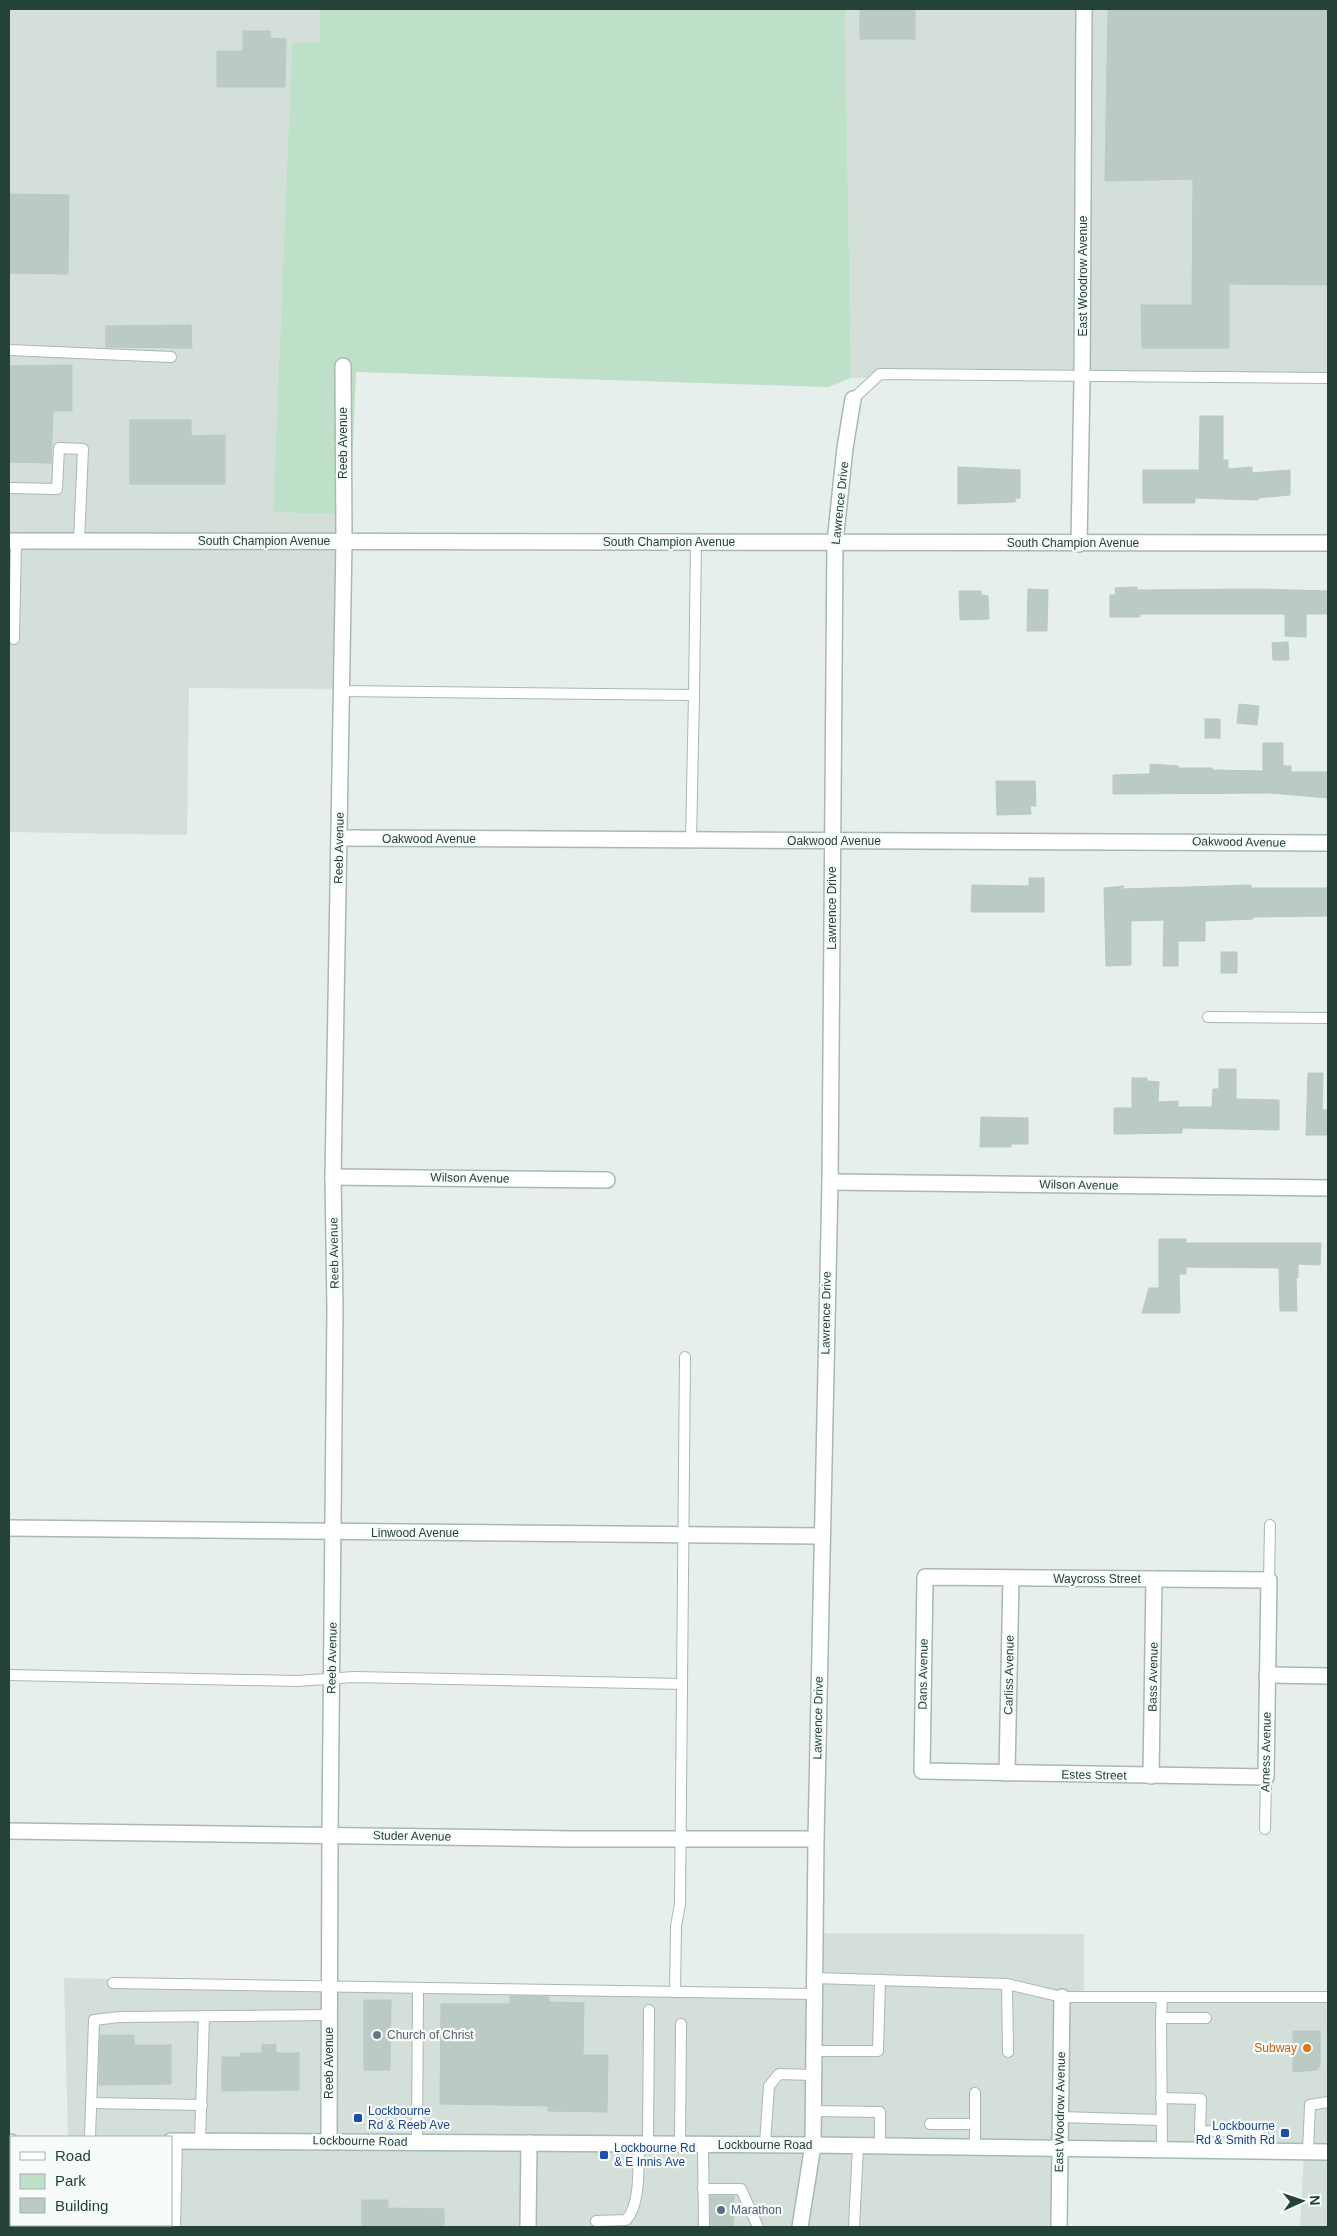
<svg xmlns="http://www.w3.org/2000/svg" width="1337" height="2236" font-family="Arial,sans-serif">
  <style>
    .built { fill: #d4dfda }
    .green { fill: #bfe0c8 }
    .building { fill: #bbcac4; stroke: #b8c9c2 }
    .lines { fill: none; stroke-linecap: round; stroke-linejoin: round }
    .lane-casing { stroke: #a8b8b2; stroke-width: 12 }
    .street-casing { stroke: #a8b8b2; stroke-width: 18 }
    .secondary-casing { stroke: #a4bbb3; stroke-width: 18 }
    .lane { stroke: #fff; stroke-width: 10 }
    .street { stroke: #fff; stroke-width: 15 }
    .secondary { stroke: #fff; stroke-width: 15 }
    .worship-dot { fill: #6b7280; stroke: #f7fbf9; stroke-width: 2 }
    .food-dot { fill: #e8710a; stroke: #f7fbf9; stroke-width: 2 }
    .transit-dot { fill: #1a4fb4; stroke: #f7fbf9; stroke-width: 2 }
    .service-dot { fill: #5c6f8a; stroke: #f7fbf9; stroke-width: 2 }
    .labels { text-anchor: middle; stroke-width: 4.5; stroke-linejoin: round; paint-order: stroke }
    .street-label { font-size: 12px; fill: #24423a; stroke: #f7fbf9 }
    .worship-label { font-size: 12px; fill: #5b616d; stroke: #f7fbf9; text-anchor: start }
    .food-label { font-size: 12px; fill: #c56008; stroke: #f7fbf9; text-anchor: end }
    .transit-label { font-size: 12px; fill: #164399; stroke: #f7fbf9; text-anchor: start }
    .service-label { font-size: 12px; fill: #4e5e75; stroke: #f7fbf9; text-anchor: start }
  </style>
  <rect width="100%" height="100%" fill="#e6efeb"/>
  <g class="built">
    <polygon points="9,9 320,9 320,42 292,44 273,512 350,515 347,689 189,688 187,835 9,832"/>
    <polygon points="845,9 1328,9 1328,377 851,378"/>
    <polygon points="812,1933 1084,1934 1084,1997 1328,1995 1328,2227 1300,2227 1304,2152 1063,2148 1062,2227 9,2227 9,2142 11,2142 11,2225 171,2225 171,2137 68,2137 64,1978 810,1992"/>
  </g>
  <polygon class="green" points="320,9 845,9 851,378 828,387 356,372 350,515 273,512 292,43 320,42"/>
  <g class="building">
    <rect x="860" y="9" width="55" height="30"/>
    <polygon points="1108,9 1328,9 1328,285 1229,284 1229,348 1142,348 1141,305 1192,305 1193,179 1105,181"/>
    <polygon points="243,31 270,31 270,38 286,39 285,87 217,87 217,51 243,51"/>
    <polygon points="9,194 69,195 68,274 9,273"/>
    <polygon points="191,325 192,348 106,347 106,326"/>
    <polygon points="72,365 72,411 53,411 51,463 9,462 9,366"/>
    <polygon points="1200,416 1223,416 1223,460 1228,460 1228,469 1252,467 1252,473 1290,470 1290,495 1258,498 1258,500 1195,498 1195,503 1143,503 1143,470 1199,470"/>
    <polygon points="130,420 191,420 191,436 225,435 225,484 130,484"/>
    <polygon points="958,467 1020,470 1020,498 1016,498 1015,502 958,504"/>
    <polygon points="1137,587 1137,590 1259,589 1328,591 1328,614 1306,614 1306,637 1285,636 1285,614 1140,614 1140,617 1110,617 1110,595 1116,595 1115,588"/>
    <polygon points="1028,589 1048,590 1047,631 1027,631"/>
    <polygon points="959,591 981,591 981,595 988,596 989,619 960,620"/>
    <polygon points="1288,642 1289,660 1273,660 1272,643"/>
    <polygon points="1239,704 1259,706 1257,725 1237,723"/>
    <rect x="1205" y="719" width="15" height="19"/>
    <polygon points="1263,743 1283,743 1283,766 1291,766 1291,772 1328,772 1328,798 1270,793 1113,794 1113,775 1150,774 1150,764 1178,766 1178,768 1212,768 1212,770 1263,771"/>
    <polygon points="996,781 1035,781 1036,806 1030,806 1031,814 997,815"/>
    <polygon points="1029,878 1044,878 1044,912 971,912 972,885 1029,886"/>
    <polygon points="1251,885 1251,888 1328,888 1328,916 1253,917 1253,919 1205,921 1205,941 1178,941 1178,966 1163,966 1164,920 1131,921 1131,965 1106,966 1104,888 1124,886 1122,889"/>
    <rect x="1221" y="952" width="16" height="21"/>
    <polygon points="1219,1069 1236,1069 1236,1099 1279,1100 1279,1130 1182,1128 1182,1133 1114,1134 1114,1108 1132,1108 1132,1078 1147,1078 1147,1081 1159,1082 1158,1102 1178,1101 1178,1107 1212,1107 1213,1089 1219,1089"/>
    <polygon points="1308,1073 1323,1073 1322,1110 1328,1110 1328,1135 1306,1135"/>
    <polygon points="981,1117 1028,1118 1028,1144 1011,1144 1011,1147 980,1147"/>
    <polygon points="1159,1239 1186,1239 1186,1243 1321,1243 1320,1265 1298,1264 1298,1278 1296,1278 1297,1311 1280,1311 1279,1268 1186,1267 1186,1274 1179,1274 1180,1313 1142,1313 1149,1288 1159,1288"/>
    <polygon points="510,1996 549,1997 549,2002 584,2003 583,2055 608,2055 607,2112 548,2111 548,2106 440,2104 441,2004 510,2004"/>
    <polygon points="364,2000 391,2000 390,2070 364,2070"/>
    <polygon points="1293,2031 1320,2031 1320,2065 1317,2070 1293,2072"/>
    <polygon points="100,2035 134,2035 134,2045 171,2045 171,2084 99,2085"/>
    <polygon points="276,2044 276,2053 299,2053 299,2090 222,2091 222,2057 241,2057 240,2053 262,2053 262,2045"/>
    <polygon points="710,2196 734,2196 733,2227 711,2227"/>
    <polygon points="362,2200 388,2200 388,2208 444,2209 444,2227 362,2227"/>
  </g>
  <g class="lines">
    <defs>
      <g id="lane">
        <polyline points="9,350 171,357"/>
        <polyline points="853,399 880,374 1328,378"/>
        <polyline points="9,488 57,489 59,448 83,449 79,541"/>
        <polyline points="14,639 16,541"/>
        <polyline points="342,691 694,695 691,840"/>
        <polyline points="694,695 696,542"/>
        <polyline points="1208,1017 1328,1018"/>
        <polyline points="1269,1580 1270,1525"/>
        <polyline points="9,1675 297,1681 354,1677 682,1684"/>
        <polyline points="1265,1829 1266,1777"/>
        <polyline points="814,1978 1007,1984 1008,2052"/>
        <polyline points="113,1983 814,1994"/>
        <polyline points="1007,1984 1062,1997 1328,1997"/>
        <polyline points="675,1992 676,1926 680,1904 685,1357"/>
        <polyline points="1161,2018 1162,1997"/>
        <polyline points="813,2051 878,2051 880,1980"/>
        <polyline points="1161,2098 1201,2099 1200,2131 1259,2132 1259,2151"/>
        <polyline points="91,2103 202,2105"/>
        <polyline points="813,2111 880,2112 880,2146"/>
        <polyline points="1060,2117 1161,2120"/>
        <polyline points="930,2124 975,2124 975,2147"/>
        <polyline points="975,2124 975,2093"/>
        <polyline points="90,2137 94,2020 119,2017 329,2015"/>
        <polyline points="200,2140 204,2016"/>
        <polyline points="417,2142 418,1988"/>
        <polyline points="648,2144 649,2010"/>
        <polyline points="680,2144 681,2024"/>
        <polyline points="703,2144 704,2227"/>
        <polyline points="765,2144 769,2086 779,2074 813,2075"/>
        <polyline points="1162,2150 1161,2018 1206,2018"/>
        <polyline points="1308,2152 1310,2105 1328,2102"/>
        <polyline points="703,2189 741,2189 758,2227"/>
        <polyline points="9,2199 11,2202"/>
        <path d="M596 2221 626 2220C641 2205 638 2165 639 2144"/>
        <polyline points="12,2225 12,2227"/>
        <polyline points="42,2227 42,2225"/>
        <polyline points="175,2227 177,2140"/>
        <polyline points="854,2227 858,2146"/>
      </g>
      <g id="street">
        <polyline points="9,541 1328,543"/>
        <polyline points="1079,544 1082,381 1084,9"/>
        <path d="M339 838C669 840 999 839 1328 843"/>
        <polyline points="333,1177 607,1180"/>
        <polyline points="830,1182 1328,1188"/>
        <polyline points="9,1528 821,1536"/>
        <polygon points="925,1577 1269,1580 1266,1777 922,1771"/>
        <polyline points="1267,1675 1328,1676"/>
        <polyline points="1007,1773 1011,1578"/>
        <polyline points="1151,1776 1154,1579"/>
        <polyline points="9,1831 572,1839 816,1839"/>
        <polyline points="329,2141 330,1834 335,1309 333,1177 344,541 343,366"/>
        <polyline points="528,2227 529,2143"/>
        <polyline points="800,2227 813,2145 816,1839 830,1182 835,542 845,448 853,399"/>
        <polyline points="1059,2227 1062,1997"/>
      </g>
      <g id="secondary">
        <polyline points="171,2141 813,2145 1328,2152"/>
        <polyline points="9,2142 11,2142"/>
      </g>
    </defs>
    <use href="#lane" class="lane-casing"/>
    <use href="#street" class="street-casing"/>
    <use href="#secondary" class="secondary-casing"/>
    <use href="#lane" class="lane"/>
    <use href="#street" class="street"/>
    <use href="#secondary" class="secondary"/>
  </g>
  <circle class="worship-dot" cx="377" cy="2035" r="5"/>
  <circle class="food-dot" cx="1307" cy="2048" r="5"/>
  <g class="transit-dot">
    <rect x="353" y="2113" width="10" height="10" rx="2.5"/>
    <rect x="1280" y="2128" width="10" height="10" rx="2.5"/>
    <rect x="599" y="2150" width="10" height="10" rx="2.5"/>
  </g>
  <circle class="service-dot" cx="721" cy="2210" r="5"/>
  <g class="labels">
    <g class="street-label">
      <text transform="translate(1083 276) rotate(-90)" y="4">East Woodrow Avenue</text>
      <text transform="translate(343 443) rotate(-90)" y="4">Reeb Avenue</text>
      <text transform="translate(840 503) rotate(-84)" y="4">Lawrence Drive</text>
      <text x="264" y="545">South Champion Avenue</text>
      <text x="669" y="546">South Champion Avenue</text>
      <text x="1073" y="547">South Champion Avenue</text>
      <text x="429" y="843">Oakwood Avenue</text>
      <text x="834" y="845">Oakwood Avenue</text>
      <text transform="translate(1239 842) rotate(1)" y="4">Oakwood Avenue</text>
      <text transform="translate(339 848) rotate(-89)" y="4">Reeb Avenue</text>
      <text transform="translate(832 908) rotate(-90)" y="4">Lawrence Drive</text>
      <text transform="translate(470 1178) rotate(1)" y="4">Wilson Avenue</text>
      <text transform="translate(1079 1185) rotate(1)" y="4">Wilson Avenue</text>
      <text transform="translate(334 1253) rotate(-91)" y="4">Reeb Avenue</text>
      <text transform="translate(826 1313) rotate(-89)" y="4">Lawrence Drive</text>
      <text x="415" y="1537">Linwood Avenue</text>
      <text x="1097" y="1583">Waycross Street</text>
      <text transform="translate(332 1658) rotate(-89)" y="4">Reeb Avenue</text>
      <text transform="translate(923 1674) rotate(-89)" y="4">Dans Avenue</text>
      <text transform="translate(1009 1675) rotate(-89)" y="4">Carliss Avenue</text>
      <text transform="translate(1153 1677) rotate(-89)" y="4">Bass Avenue</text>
      <text transform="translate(818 1718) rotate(-89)" y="4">Lawrence Drive</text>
      <text transform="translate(1266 1752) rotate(-89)" y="4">Arness Avenue</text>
      <text transform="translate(1094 1775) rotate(1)" y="4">Estes Street</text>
      <text transform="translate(412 1836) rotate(1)" y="4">Studer Avenue</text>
      <text transform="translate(329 2063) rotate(-90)" y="4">Reeb Avenue</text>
      <text transform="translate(1060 2112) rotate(-89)" y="4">East Woodrow Avenue</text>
      <text transform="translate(360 2141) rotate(1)" y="4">Lockbourne Road</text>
      <text x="765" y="2149">Lockbourne Road</text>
    </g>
    <g class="worship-label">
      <text x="387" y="2039">Church of Christ</text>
    </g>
    <g class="food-label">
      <text x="1297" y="2052">Subway</text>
    </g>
    <g class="transit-label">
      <text x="368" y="2115">Lockbourne<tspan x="368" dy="14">Rd &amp; Reeb Ave</tspan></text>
      <text x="1275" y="2130" text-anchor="end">Lockbourne<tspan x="1275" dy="14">Rd &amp; Smith Rd</tspan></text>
      <text x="614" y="2152">Lockbourne Rd<tspan x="614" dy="14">&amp; E Innis Ave</tspan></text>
    </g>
    <g class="service-label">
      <text x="731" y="2214">Marathon</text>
    </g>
  </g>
  <rect width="1337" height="2236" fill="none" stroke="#24423a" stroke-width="20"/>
  <rect x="10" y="2136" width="162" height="90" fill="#f7fbf9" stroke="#a3b1ad"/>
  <rect x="20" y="2152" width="25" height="8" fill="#ffffff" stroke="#a3b1ad"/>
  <text x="55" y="2161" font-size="15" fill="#24423a">Road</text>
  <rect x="20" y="2174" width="25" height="15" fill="#bfe0c8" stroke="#a3b1ad"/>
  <text x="55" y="2186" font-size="15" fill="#24423a">Park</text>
  <rect x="20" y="2198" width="25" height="15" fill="#bbcac4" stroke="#a3b1ad"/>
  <text x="55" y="2211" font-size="15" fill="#24423a">Building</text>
  <g transform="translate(1302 2201) rotate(87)" stroke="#f7fbf9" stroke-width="4" paint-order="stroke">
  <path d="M0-4L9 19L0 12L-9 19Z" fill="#24423a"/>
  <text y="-8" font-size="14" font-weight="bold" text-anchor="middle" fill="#24423a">N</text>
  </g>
</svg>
